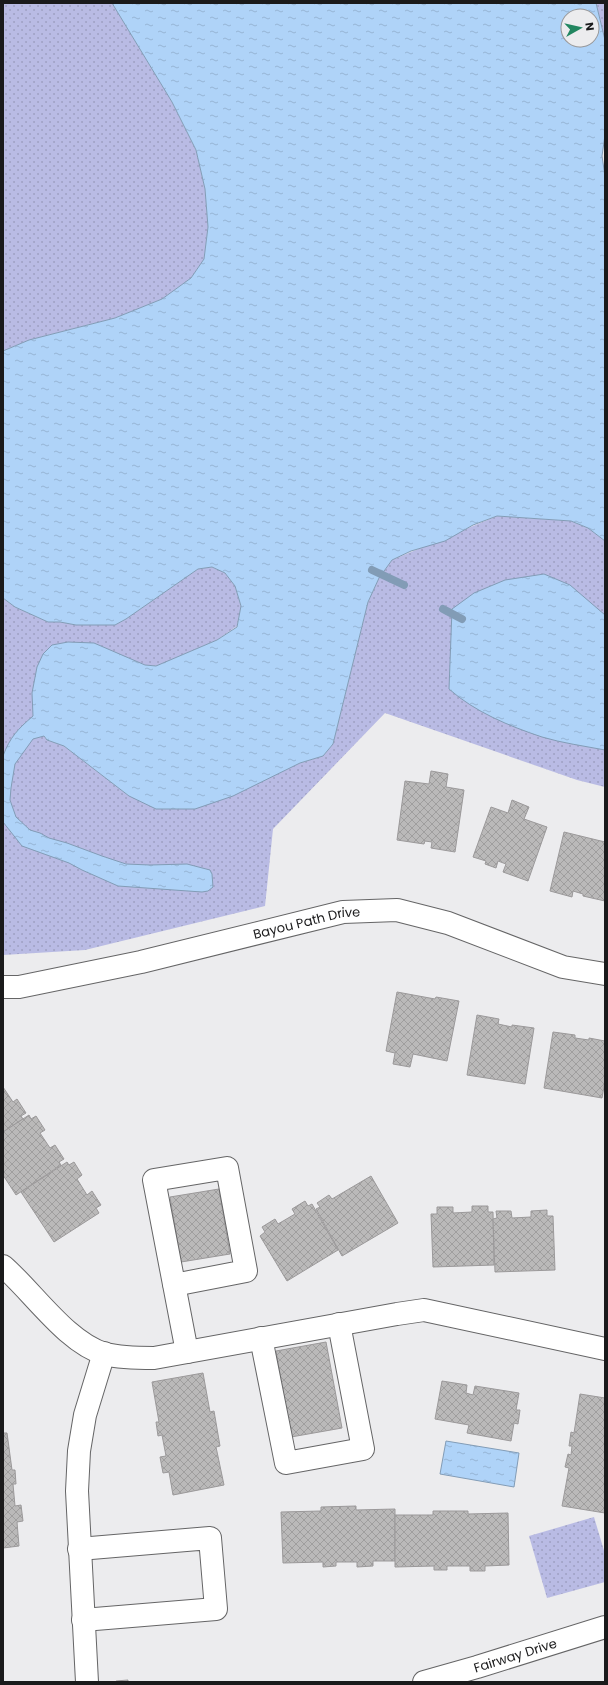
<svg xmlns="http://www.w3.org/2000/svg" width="608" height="1685" font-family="Poppins,sans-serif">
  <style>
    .green { fill: url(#green-dots) }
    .water { fill: url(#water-ripples); stroke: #829cb6; fill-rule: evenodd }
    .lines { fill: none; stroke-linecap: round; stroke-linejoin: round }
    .stream { stroke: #829cb6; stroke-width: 8 }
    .building { fill: url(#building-cross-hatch); stroke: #9b999a }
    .minor-casing { stroke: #656566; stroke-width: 24 }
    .minor { stroke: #fff; stroke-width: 22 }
    .labels { text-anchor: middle; stroke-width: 3; stroke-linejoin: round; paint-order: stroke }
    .street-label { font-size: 13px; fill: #1a1a1b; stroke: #ececee }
  </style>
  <defs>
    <pattern id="green-dots" width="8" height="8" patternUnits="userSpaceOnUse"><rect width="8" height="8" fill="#b9bbe4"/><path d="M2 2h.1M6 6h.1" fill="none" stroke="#9ea0c3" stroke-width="1.8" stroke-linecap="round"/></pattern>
    <pattern id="water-ripples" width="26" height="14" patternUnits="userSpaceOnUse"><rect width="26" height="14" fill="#afd3f8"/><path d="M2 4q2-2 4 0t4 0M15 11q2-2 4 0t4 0" fill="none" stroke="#96b5d4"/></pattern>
    <pattern id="building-cross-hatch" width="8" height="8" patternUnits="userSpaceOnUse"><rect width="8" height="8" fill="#bab9b9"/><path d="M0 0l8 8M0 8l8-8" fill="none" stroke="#9f9e9e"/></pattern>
  </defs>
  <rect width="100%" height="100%" fill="#ececee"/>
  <g class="green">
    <polygon points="3,3 112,3 172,102 196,150 205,189 208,227 204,259 191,278 162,299 115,318 29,340 3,351"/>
    <polygon points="596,3 605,3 605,40"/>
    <polygon points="497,516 571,521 588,528 605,541 605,787 577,780 385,713 273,829 265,906 85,950 3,955 3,598 15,607 48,622 60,622 76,625 115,625 126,619 198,569 212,567 225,573 235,586 241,606 237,626 217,640 157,666 145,665 134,661 38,729 47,740 64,746 129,796 273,775 300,763 323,756 333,744 368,602 379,578 392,560"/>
    <polygon points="594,1517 605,1554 605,1582 547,1598 529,1536"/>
  </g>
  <g class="water">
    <path d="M112 3H596L605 40V135L602 156 605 176V541L588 528 571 521 497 516 473 525 445 541 411 551 392 560 379 578 368 602 333 744 323 756 300 763 233 796 195 809H156L129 796 64 746 47 740 44 736 33 739 15 764 11 788 10 800 16 817 30 830 40 833 49 838 67 843 102 856 126 864 150 865 187 864 210 870 212 874 213 887 208 891 202 892 118 886 82 870 69 863 22 846 3 822V756C10 737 18 729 33 716L32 693 37 667 43 654 52 645 68 642 94 643 145 665 156 666 217 640 237 627 241 606 235 586 225 573 212 567 198 569 126 619 115 625H76L60 622H48L15 607 3 598V351L29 340 115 318 162 299 191 278 204 259 208 227 205 189 196 150 172 102ZM568 16H592V40H568Z"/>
    <path d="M544 574 570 585 605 615V750C584 746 562 743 542 737 509 726 475 712 449 689L452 609 474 593 505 580Z"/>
    <polygon points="446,1441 519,1453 514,1487 440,1474"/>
  </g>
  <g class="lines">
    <g class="stream">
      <polyline points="372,570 404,585"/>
      <polyline points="443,609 462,619"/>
    </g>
  </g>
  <g class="building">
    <polygon points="431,771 448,774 446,787 464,790 455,852 431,848 432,842 425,841 424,844 397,840 405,781 429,784"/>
    <polygon points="512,800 529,807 524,819 547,827 528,881 503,872 506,864 498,861 496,868 485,864 486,861 473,857 491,807 508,813"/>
    <polygon points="564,832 605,842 605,901 583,896 583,894 573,891 572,897 550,891"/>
    <polygon points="397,992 435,999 436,997 459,1001 447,1061 413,1054 410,1067 393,1064 395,1053 386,1051"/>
    <polygon points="477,1015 499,1019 498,1024 512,1027 512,1025 534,1028 525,1084 467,1075"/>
    <polygon points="553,1032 575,1035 575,1038 589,1040 589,1038 605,1041 605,1081 602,1098 544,1088"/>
    <polygon points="3,1087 13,1102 17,1099 26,1113 21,1116 23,1119 3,1132"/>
    <polygon points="29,1115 31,1119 36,1116 45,1130 40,1133 50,1148 55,1145 64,1159 59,1162 61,1165 16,1195 3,1175 3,1132"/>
    <polygon points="67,1162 69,1165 74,1162 82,1175 77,1179 87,1195 92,1191 101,1205 96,1208 99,1213 54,1242 21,1192"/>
    <polygon points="371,1176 398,1223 342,1256 316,1209 320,1207 317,1203 329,1195 332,1199"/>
    <polygon points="219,1189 230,1254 181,1262 170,1197"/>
    <polygon points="305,1201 308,1206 312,1204 338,1250 287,1281 260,1236 265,1232 262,1227 275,1219 278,1224 295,1214 292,1209"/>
    <polygon points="472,1206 488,1206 488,1212 493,1212 494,1265 433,1267 431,1214 437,1214 437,1207 453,1207 453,1213 472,1212"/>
    <polygon points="547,1210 547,1216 553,1216 555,1270 495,1272 493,1219 497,1218 496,1211 511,1211 512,1218 531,1217 531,1211"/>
    <polygon points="326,1342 342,1428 291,1437 276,1351"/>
    <polygon points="203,1373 210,1412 214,1411 220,1446 216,1447 224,1485 173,1495 169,1472 163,1473 160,1457 166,1456 162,1435 158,1436 156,1422 159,1422 152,1382"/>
    <polygon points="442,1381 467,1385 466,1393 473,1395 475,1386 519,1393 516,1410 520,1410 518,1424 514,1423 511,1441 467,1433 469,1425 435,1419"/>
    <polygon points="580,1394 605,1398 605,1513 562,1506 569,1468 565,1467 568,1454 571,1455 572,1446 569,1446 571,1432 574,1433"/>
    <polygon points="3,1433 7,1433 12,1470 15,1470 16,1484 13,1484 15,1506 21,1505 23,1521 17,1522 19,1546 3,1548"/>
    <polygon points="356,1506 356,1510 395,1509 395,1561 373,1561 373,1566 357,1567 357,1562 336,1562 336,1566 323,1567 323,1562 283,1563 281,1512 321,1511 321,1507"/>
    <polygon points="433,1511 468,1511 468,1514 508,1513 509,1565 485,1566 485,1571 470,1571 470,1566 447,1566 447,1570 434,1570 434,1566 395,1567 395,1515 433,1515"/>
    <polygon points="128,1680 128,1682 116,1682 116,1681"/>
  </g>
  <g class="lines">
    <defs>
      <g id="minor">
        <path id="s1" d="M3 987H19L141 962 343 912 397 910 448 923 563 967 605 974"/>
        <path d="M3 1266C33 1292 67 1343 105 1354 121 1358 138 1358 154 1358L397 1314 424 1310 605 1349"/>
        <polyline points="174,1285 246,1271 227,1168 154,1180 187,1352"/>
        <polyline points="261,1338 286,1463 363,1449 339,1324"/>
        <polyline points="79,1549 210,1538 216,1609 83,1620"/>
        <polyline points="87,1682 77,1491 79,1451 85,1415 104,1353"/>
        <path id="s2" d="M424 1682 477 1667 605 1627"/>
      </g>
    </defs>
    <use href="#minor" class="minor-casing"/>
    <use href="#minor" class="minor"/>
  </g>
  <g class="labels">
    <g class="street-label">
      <text dy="5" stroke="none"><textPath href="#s1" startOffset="311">Bayou Path Drive</textPath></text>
      <text dy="5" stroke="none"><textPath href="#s2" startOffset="95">Fairway Drive</textPath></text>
    </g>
  </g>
  <rect width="608" height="1685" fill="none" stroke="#1a1a1b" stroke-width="8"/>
  <g transform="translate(580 28) rotate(82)"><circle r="19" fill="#ececee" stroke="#98989a"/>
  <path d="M0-3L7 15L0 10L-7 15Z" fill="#228660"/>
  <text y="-6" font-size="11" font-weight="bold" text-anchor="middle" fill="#1a1a1b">N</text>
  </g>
</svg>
